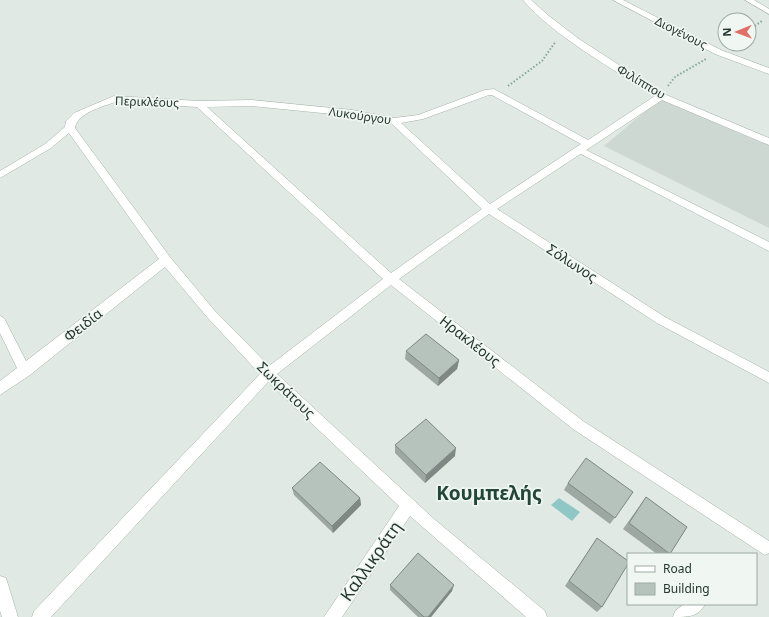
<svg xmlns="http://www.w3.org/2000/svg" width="769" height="617" font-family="'Noto Sans',sans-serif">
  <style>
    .built { fill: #ced8d2 }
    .water { fill: #8ec7c6 }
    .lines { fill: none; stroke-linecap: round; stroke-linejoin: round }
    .street-casing { stroke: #a4b0a9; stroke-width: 1 }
    .secondary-casing { stroke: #a1b3a9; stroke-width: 1 }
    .path { stroke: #84a897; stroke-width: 2; stroke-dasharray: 1.5 2; stroke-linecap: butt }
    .street { fill: #fff; fill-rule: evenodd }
    .secondary { fill: #fff; fill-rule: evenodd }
    .wall { fill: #9da8a2 }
    .shaded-wall { fill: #7f8884 }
    .building { fill: #b6c3bc; stroke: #7f8884 }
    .labels { text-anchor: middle; stroke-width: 3.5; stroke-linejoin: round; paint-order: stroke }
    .far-street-label { font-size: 12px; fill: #23372e; stroke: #f0f6f2 }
    .street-label { font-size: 14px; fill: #23372e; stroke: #f0f6f2 }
    .near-street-label { font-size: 17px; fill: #23372e; stroke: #f0f6f2 }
    .near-quarter-label { font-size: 19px; font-weight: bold; fill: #224637; stroke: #f0f6f2 }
  </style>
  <rect width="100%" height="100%" fill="#e0e9e3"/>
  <polygon class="built" points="662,97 769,141 769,228 604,146"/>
  <polygon class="water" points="559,498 580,512 572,521 551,505"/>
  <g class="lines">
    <defs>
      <g id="street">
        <path d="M523 0H531L549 16 579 39 664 94 769 138V145L662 100 497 209 665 317 769 372V383L657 323 489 214 399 279 583 421 769 541V553L765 555 760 552 573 429 391 285 277 374 434 519 545 611 547 617H526L410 516 342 617H324L399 506 268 382 51 617H32L34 611 260 374 207 317 165 267 30 375 0 395V381L17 368 0 333V316L4 318 26 361 159 259 69 133 51 148 0 178V171L45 144 65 127 66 121 74 113 114 96 199 101 252 100 352 110 394 118 418 115 485 90 494 89 588 140 655 96C615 70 553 36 523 0ZM489 95H492L581 144 490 204 401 123 423 119ZM115 102 197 107 383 279 269 366 215 311 170 257 75 128C77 113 102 107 115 102ZM252 106 352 116 391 123 482 209 391 273 207 107Z"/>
        <polygon points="613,0 623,0 721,50 769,68 769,74 715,54"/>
        <polygon points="745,0 754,0 769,9 769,14"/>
        <polygon points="0,576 6,578 18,617 2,617 0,611"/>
        <path d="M684 604H705C699 617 687 617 673 617L675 611Z"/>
      </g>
      <polygon id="secondary" points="580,147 769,242 769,251 577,152 575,150 577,148"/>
    </defs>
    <use href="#street" class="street-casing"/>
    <use href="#secondary" class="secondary-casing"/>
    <g class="path">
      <polyline points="749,30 762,21"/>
      <polyline points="508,86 542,61 556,41"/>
      <polyline points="668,86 675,77 706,59"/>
    </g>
    <use href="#street" class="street"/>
    <use href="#secondary" class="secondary"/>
  </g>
  <g class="wall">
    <polygon points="406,351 459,360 457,369 438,386 405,359"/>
    <polygon points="395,445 455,456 425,483 395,453"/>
    <polygon points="568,483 633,492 610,524 564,490"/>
    <polygon points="292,488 360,498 361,505 333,533 294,495"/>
    <polygon points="646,497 687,527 670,554 657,554 623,529"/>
    <polygon points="597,538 602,607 597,612 565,586"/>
    <polygon points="390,585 452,591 431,617 418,617 390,590"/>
  </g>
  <g class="shaded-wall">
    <polygon points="459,360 457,369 438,386 439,378"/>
    <polygon points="456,448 455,456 425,483 426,475"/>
    <polygon points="360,498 361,505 333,533 332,526"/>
    <polygon points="454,585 452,591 431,617 428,617"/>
  </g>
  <g class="building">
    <polygon points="426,334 459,360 439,378 406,351"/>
    <polygon points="426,419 456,448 426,475 395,445"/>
    <polygon points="586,458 633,492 615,518 568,483"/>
    <polygon points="320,462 360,498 332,526 292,488"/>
    <polygon points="646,497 687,527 670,554 629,523"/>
    <polygon points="597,538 628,561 628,564 602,607 569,581"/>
    <polygon points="418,553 454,585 428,617 424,617 390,585"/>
  </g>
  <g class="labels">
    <g class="far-street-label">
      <text transform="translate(681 33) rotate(27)" y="4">Διογένους</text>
      <text transform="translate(641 82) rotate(31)" y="4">Φιλίππου</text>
      <text transform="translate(147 102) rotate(2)" y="4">Περικλέους</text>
      <text transform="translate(360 116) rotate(8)" y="4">Λυκούργου</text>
    </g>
    <g class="street-label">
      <text transform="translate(572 263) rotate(33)" y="5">Σόλωνος</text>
      <text transform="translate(83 325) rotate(-38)" y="5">Φειδία</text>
      <text transform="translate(470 341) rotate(38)" y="5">Ηρακλέους</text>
      <text transform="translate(286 390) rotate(44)" y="5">Σωκράτους</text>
    </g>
    <g class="near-street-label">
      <text transform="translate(371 561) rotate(-55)" y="6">Καλλικράτη</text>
    </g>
    <g class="near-quarter-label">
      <text x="489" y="500">Κουμπελής</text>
    </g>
  </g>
  <rect x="627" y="553" width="130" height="52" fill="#f0f6f2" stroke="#9eaaa4"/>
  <rect x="635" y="566" width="20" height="6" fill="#ffffff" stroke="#9eaaa4"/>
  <text x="663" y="573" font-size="12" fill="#23372e">Road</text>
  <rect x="635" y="583" width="20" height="12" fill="#b6c3bc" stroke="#9eaaa4"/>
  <text x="663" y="593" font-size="12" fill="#23372e">Building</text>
  <g transform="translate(737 32) rotate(269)"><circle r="19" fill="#f0f6f2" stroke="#9eaaa4"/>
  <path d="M0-3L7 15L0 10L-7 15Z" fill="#e07067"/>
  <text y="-6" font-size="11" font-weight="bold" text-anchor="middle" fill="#23372e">N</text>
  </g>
</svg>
